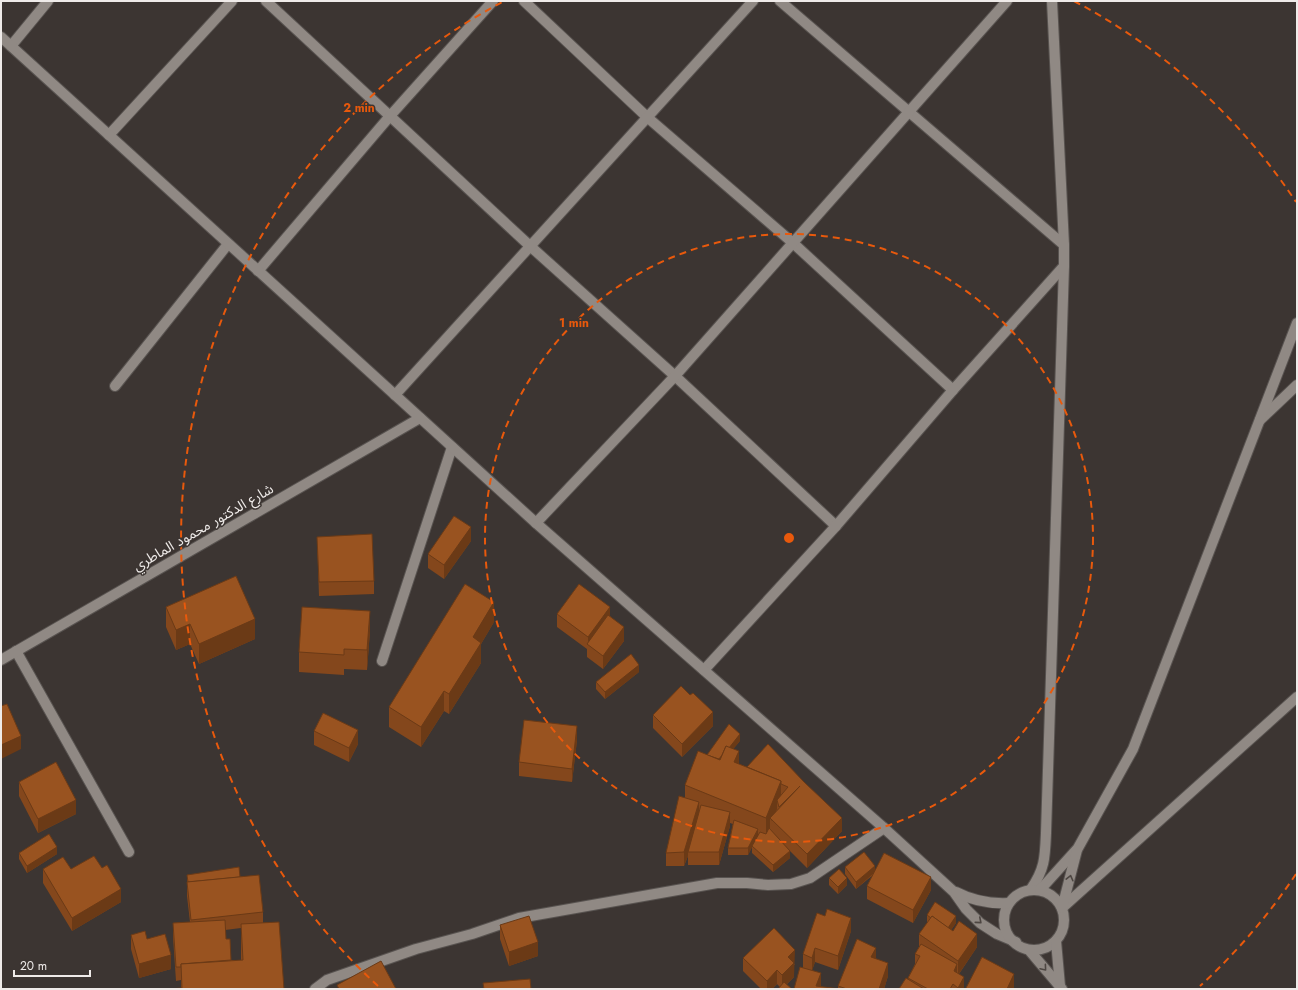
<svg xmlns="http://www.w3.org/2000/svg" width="1298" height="990" font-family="Jost,'Noto Sans Arabic',sans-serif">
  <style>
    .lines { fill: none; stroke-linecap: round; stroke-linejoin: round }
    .street-casing { stroke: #585350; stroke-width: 12 }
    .secondary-casing { stroke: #585350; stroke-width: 12 }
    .street { stroke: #908984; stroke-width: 10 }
    .secondary { stroke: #908984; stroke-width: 10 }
    .wall { fill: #84471c; fill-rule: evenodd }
    .shaded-wall { fill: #6b3a16 }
    .building { fill: #995320; stroke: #6b3a16 }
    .oneway { stroke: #4d4642 }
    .ring { fill: none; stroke: #e8590c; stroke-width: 2; stroke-dasharray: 7 5 }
    .labels { text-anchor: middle; stroke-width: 3; stroke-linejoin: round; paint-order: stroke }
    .street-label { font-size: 14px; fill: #efebe9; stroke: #3c3532 }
    .centre { fill: #e8590c; stroke: #3c3532; stroke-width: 2 }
    .ring-label { font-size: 12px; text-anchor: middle; font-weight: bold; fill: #e8590c; stroke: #3c3532; stroke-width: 3; stroke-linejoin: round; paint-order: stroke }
  </style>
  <rect width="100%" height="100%" fill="#3c3532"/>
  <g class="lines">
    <defs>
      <g id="street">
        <polyline points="266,1 530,246 675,376 836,526"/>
        <polyline points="524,1 647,117 793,243 953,390"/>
        <polyline points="780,1 1064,245"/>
        <polyline points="11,46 48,1"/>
        <polyline points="109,135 232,1"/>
        <polyline points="258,271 390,116 493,1"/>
        <polyline points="115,386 228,244"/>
        <polyline points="395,395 753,1"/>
        <polyline points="1260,420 1297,385"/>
        <polyline points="536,523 675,376 1007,1"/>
        <polyline points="16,651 129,852"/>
        <polyline points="1,660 420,418"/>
        <polyline points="382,661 452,447"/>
        <polyline points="704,670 836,526 953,390 1064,266"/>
        <polyline points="1062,908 1297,697"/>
        <polyline points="315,989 327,980 416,949 472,934 519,918 717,883 747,883 768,885 791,884 810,878 884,828"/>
      </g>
      <g id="secondary">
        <polyline points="1,37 536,523 884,828 954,892 966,909 980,923 997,934 1016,942"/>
        <path d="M1031 889C1045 869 1045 857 1046 833L1064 266V245L1052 1"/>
        <circle cx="1034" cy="920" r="30"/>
        <polyline points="1040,890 1078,848 1133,749 1297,323"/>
        <path d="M956 892C973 901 989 904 1009 903"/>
        <polyline points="1062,908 1077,850"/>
        <polyline points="1056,941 1060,986"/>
        <polyline points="1029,950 1062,989"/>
      </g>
    </defs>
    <use href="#street" class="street-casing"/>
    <use href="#secondary" class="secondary-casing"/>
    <use href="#street" class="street"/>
    <use href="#secondary" class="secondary"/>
  </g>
  <g class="wall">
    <polygon points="317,537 374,581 374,594 319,596"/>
    <polygon points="471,541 444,579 428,568 428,554"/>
    <polygon points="166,607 255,639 199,664 190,644 176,650 166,627"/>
    <polygon points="557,614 610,616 624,641 603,669 587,657 587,649 557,627"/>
    <polygon points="494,622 481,644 481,663 449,714 444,711 421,747 389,727 389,707"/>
    <polygon points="370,631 367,670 344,669 344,675 299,672 299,652"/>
    <polygon points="639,672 605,699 596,689 596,682"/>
    <polygon points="690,695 713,726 682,757 653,728 653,715"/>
    <polygon points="314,731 358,744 349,762 314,745"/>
    <polygon points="577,740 572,782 519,776 519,762"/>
    <polygon points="740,741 733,749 739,764 747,767 768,744 842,831 807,868 790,851 790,858 773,872 752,853 752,847 748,855 728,855 728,848 733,824 730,823 730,826 719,865 688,865 688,856 684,866 666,866 666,853 685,798 685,785 707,755"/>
    <polygon points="19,782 76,814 38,833 19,796"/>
    <polygon points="19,853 57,854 27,873 19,859"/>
    <polygon points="845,867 875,870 931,890 913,923 867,899 867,886 873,875 856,889 845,874"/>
    <polygon points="43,869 71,869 121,902 72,931 43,883"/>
    <path d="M187 875 240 877 263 912V923L284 989 181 988V980L176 981 173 937V923L190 922 187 896ZM241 928V960H231L226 939 225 930Z"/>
    <polygon points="829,878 847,885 838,894 829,885"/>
    <polygon points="927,915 956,923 951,930 977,947 959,974 964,989 899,989 908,979 908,978 915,964 915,954 919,947 919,934 928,922 927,922"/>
    <polygon points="825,916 851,931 838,970 815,962 812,970 821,987 838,989 838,986 876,959 888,976 884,989 794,989 803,968 803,954"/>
    <polygon points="500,925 538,956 509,966 500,939"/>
    <polygon points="131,935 147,939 171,969 139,978 131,949"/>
    <polygon points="743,958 795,964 794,965 794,977 787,984 780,987 777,984 772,989 761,989 743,971"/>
  </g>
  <g class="shaded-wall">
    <polygon points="471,527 471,541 444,579 444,565"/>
    <polygon points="494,602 494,622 481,644 481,663 449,714 449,694 473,637"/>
    <polygon points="610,607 610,621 588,645 588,637"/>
    <polygon points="370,611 370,631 367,670 367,650"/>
    <polygon points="255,619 255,639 199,664 199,644"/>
    <polygon points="190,624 190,644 176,650 176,630"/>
    <polygon points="624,627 624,641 603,669 603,656"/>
    <polygon points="639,665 639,672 605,699 605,692"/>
    <polygon points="444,691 444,711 421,747 421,727"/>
    <polygon points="713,712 713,726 682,757 682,744"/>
    <polygon points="577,726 577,740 572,782 572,769"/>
    <polygon points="358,730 358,744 349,762 349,748"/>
    <polygon points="740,734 740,741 713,773 713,766"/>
    <polygon points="21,736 21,749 1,759 1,745"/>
    <polygon points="739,751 739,771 734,762"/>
    <polygon points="781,781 781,801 777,800 777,809 772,821 770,818 770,828 766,838 766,818"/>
    <polygon points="76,800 76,814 38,833 38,819"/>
    <polygon points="699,802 699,816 688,852 688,856 684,866 684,852"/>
    <polygon points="730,812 730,826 719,865 719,852"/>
    <polygon points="842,818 842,831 807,868 807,854"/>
    <polygon points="758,829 758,836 748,855 748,848"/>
    <polygon points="57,847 57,854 27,873 27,866"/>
    <polygon points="790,851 790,858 773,872 773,865"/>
    <polygon points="875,866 875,872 856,889 856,882"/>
    <polygon points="931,877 931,890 913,923 913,910"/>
    <polygon points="847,878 847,885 838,894 838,887"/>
    <polygon points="121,889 121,902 72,931 72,918"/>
    <polygon points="956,916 956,923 947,936 947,929"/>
    <polygon points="851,918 851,931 838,970 838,956"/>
    <polygon points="977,934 977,947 958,975 958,961"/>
    <polygon points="538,942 538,956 509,966 509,952"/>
    <polygon points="815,948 815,962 812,971 812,958"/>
    <polygon points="876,948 876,961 871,957"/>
    <polygon points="795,950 794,977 782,989 782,975 788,957"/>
    <polygon points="171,955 171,969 139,978 139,964"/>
    <polygon points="888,963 888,976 884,989 879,989"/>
    <polygon points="957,964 957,978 954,971"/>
    <polygon points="777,970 777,984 772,989 767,989 767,981"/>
    <polygon points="821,973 821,986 820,989 816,986"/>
    <polygon points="1014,974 1014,989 1007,989"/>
    <polygon points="964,977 964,989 958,989 958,988"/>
  </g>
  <g class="building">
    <polygon points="454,516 471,527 444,565 428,554"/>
    <polygon points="372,534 374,581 319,582 317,537"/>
    <polygon points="236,576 255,619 199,644 190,624 176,630 166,607"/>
    <polygon points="465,584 494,602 473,637 481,643 449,694 444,691 421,727 389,707"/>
    <polygon points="579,584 610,607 588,637 557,614"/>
    <polygon points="302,607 370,611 367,650 344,649 344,655 299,652"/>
    <polygon points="608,615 624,627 603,656 587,644"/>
    <polygon points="631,654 639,665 605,692 596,682"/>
    <polygon points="681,686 690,695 693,693 713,712 682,744 653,715"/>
    <polygon points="7,704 21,736 1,745 1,706"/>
    <polygon points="323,713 358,730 349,748 314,731"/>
    <polygon points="524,720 577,726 572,769 519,762"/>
    <polygon points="729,724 740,734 729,748 726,746 722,755 719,759 707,755"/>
    <polygon points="768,744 804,782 842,818 807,854 770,818 800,786 779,807 777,800 788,787 781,784 781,781 747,767"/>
    <polygon points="726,746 739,751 734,762 781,781 766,818 685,785 698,751 720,760"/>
    <polygon points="56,762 76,800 38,819 19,782"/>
    <polygon points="679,796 699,802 684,852 666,853"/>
    <polygon points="701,805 730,812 719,852 688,852"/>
    <polygon points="734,820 758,829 748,848 728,848"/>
    <polygon points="769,828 790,851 773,865 752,846 760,832 766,834"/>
    <polygon points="49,834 57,847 27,866 19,853"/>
    <polygon points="864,852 875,866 856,882 845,867"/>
    <polygon points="884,853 931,877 913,910 867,886"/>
    <polygon points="94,856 102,868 107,865 121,889 72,918 43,869 63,857 71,869"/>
    <polygon points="239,867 240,877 188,882 187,875"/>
    <polygon points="839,869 847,878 838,887 829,878"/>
    <polygon points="259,875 263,912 191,920 187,882"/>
    <polygon points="935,902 956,916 948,928 932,916 931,918 927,915"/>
    <polygon points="827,909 851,918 838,956 815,948 812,958 803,954 817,913 825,916"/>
    <polygon points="529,916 538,942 509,952 500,925"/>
    <polygon points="932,916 953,931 959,921 977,934 958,961 919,934"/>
    <polygon points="225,920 226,939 230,939 231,960 181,964 181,967 176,967 173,923"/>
    <polygon points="279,922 284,989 169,989 182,988 181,964 243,960 241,924"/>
    <polygon points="774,928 795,950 788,957 794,963 782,975 777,970 767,981 743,958"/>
    <polygon points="145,931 147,939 165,934 171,955 139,964 131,935"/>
    <polygon points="857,939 876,948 871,957 888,963 879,989 847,989 838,986"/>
    <polygon points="921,944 957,964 954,971 964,977 958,988 953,984 950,989 928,989 908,978 920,956 915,954"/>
    <polygon points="982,957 1014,974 1007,989 967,989 966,988"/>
    <polygon points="381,961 396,989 339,989 337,985"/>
    <polygon points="800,967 821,973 816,986 840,989 794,989"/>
    <polygon points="906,978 924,989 899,989"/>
    <polygon points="530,979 531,989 484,989 483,983"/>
    <polygon points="784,982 792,989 778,989"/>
  </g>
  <defs><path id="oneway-chevron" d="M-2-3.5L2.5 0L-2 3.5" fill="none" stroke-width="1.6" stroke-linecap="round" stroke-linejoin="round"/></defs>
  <g class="oneway">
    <use href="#oneway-chevron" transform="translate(1070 878) rotate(-76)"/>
    <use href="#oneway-chevron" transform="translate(979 921) rotate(41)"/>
    <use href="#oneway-chevron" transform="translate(1044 968) rotate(50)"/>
  </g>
  <g class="ring">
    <circle cx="789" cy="538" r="304"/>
    <path d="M1296 874A608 608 0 0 1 1200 986M378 986A608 608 0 0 1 504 1M1074 1A608 608 0 0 1 1296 202"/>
  </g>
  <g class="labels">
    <g class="street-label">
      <text transform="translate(203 527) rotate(-30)" y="5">شارع الدكتور محمود الماطري</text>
    </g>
  </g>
  <circle cx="789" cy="538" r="6" class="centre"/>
  <g class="ring-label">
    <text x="359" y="112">2 min</text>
    <text x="574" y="327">1 min</text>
  </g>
  <rect width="1298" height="990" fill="none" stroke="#efebe9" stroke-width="4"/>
  <path d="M14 970v6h76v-6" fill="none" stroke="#efebe9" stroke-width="2"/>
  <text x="20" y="970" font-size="12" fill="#efebe9" stroke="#3c3532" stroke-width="3" paint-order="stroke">20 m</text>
</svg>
